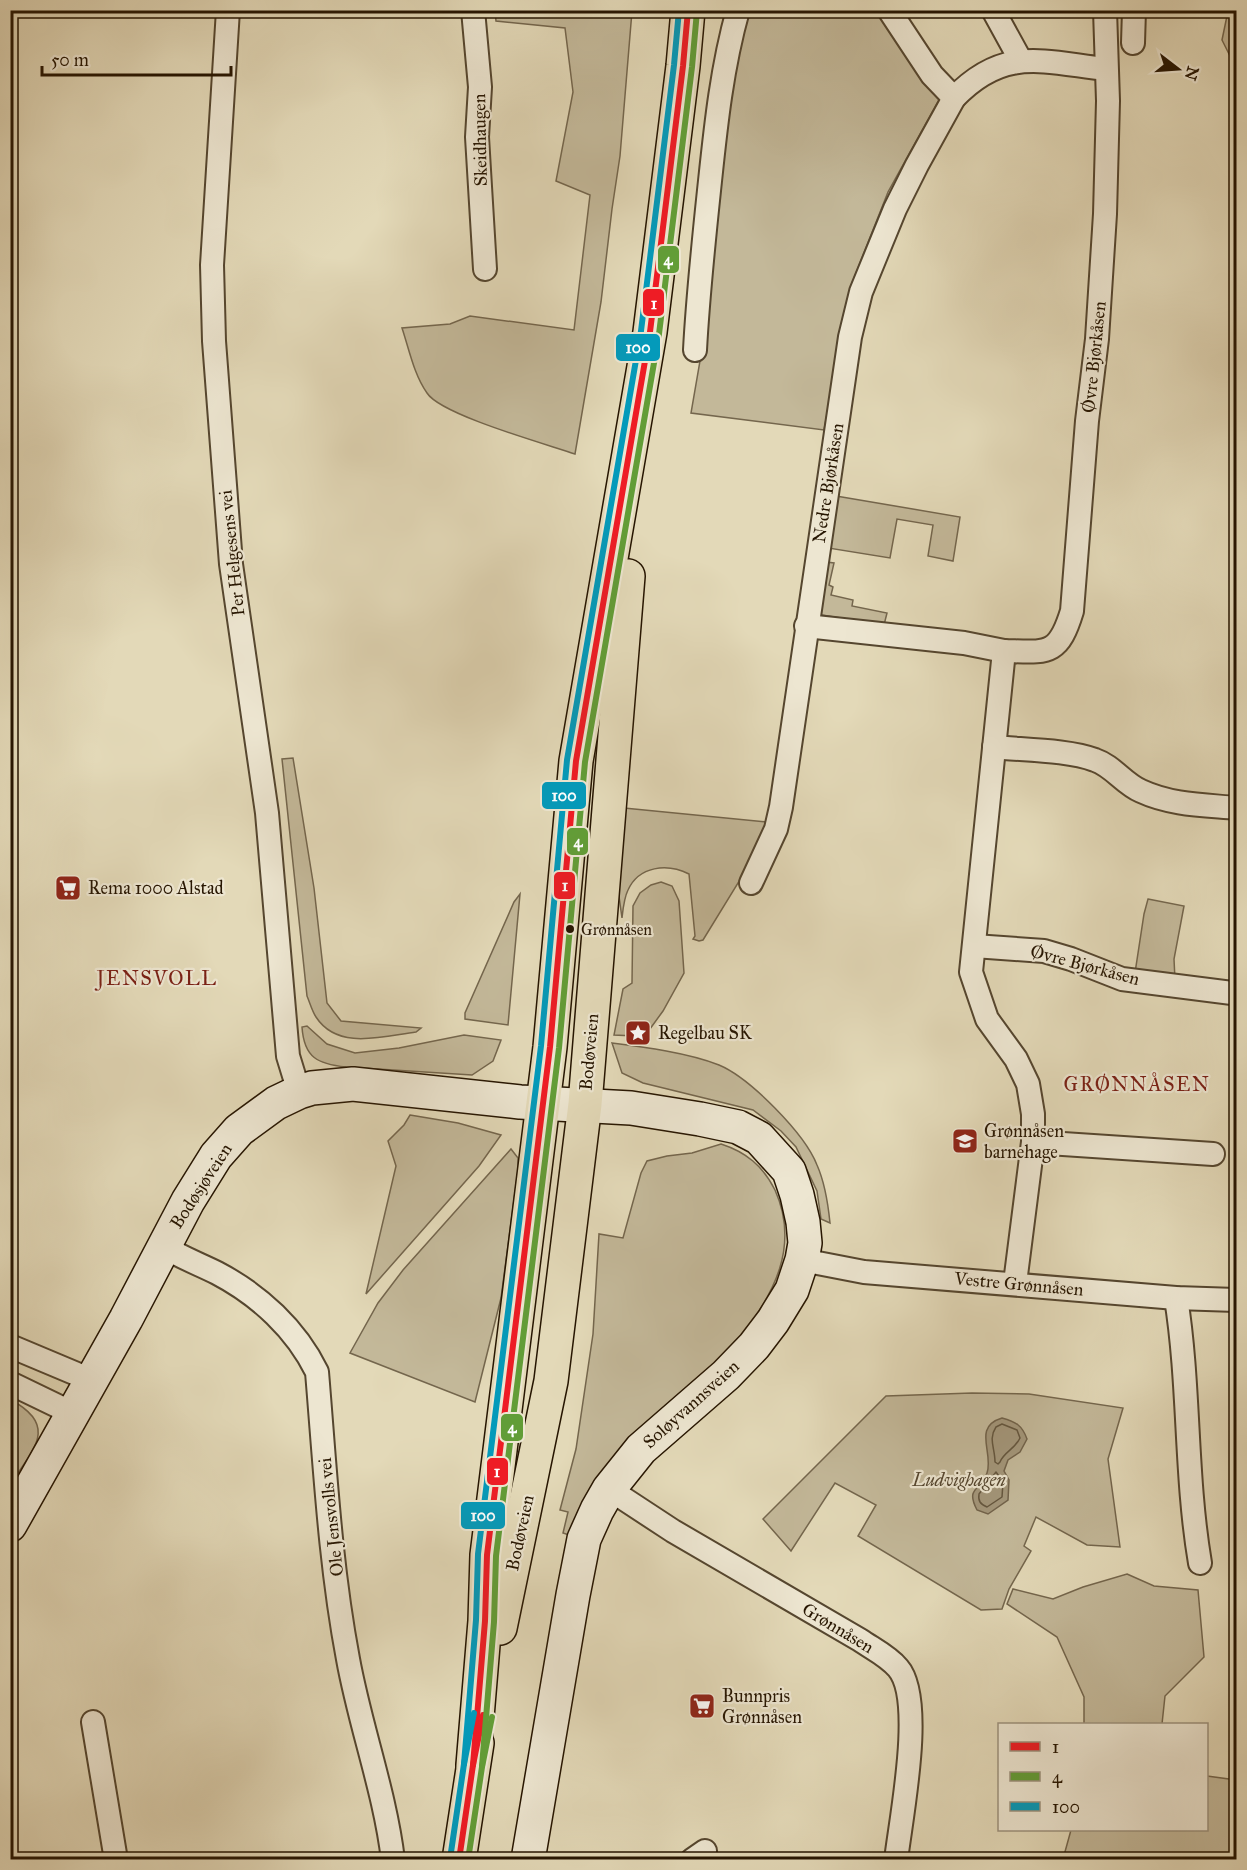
<svg xmlns="http://www.w3.org/2000/svg" width="1247" height="1870" font-family="'IM FELL Great Primer',serif">
  <style>
    .green { fill: #c3b899; stroke: #74664d; stroke-width: 1.5 }
    .water { fill: #a3967a; stroke: #71624a; stroke-width: 1.5 }
    .lines { fill: none; stroke-linecap: round; stroke-linejoin: round }
    .shore { stroke: #64563e; stroke-width: 1.5 }
    .street-casing { stroke: #55462f; stroke-width: 26 }
    .secondary-casing { stroke: #261501; stroke-width: 36 }
    .primary-casing { stroke: #261501; stroke-width: 36 }
    .street { stroke: #ede6d1; stroke-width: 22 }
    .secondary { stroke: #ede6d1; stroke-width: 33 }
    .primary { stroke: #e3d9b8; stroke-width: 33 }
    .bus-1-casing { stroke: #ede6d1; stroke-width: 10 }
    .bus-2-casing { stroke: #ede6d1; stroke-width: 10 }
    .bus-3-casing { stroke: #ede6d1; stroke-width: 10 }
    .bus-1 { stroke: #ee1c25; stroke-width: 6 }
    .bus-2 { stroke: #629d37; stroke-width: 6 }
    .bus-3 { stroke: #049aba; stroke-width: 6 }
    .bus-dot { fill: #261501; stroke: #ede6d1; stroke-width: 2 }
    .labels { text-anchor: middle; stroke-width: 4.5; stroke-linejoin: round; paint-order: stroke }
    .bus-label { font-size: 16px; fill: #261501; stroke: #ede6d1; text-anchor: start }
    .street-label { font-size: 18px; fill: #261501; stroke: #ede6d1 }
    .poi-label { font-size: 18px; fill: #261501; stroke: #ede6d1; text-anchor: start }
    .park-label { font-size: 18px; font-style: italic; fill: #55462f; stroke: #ede6d1 }
    .neighbourhood-label { font-size: 20px; letter-spacing: 1.5px; fill: #7a1f14; stroke: #ede6d1 }
    .line-badge { stroke: #ede6d1; stroke-width: 2 }
    .badge-label { font-size: 16px; text-anchor: middle; font-weight: bold; fill: #fff }
  </style>
  <rect width="100%" height="100%" fill="#e3d9b8"/>
  <filter id="stains"><feTurbulence type="fractalNoise" baseFrequency=".00333" numOctaves="4"/><feColorMatrix values="0 0 0 0 .2 0 0 0 0 .09 0 0 0 0 .02 0 0 0 .5 -.17"/></filter>
  <radialGradient id="worn" r=".72"><stop offset=".6" stop-color="#630" stop-opacity="0"/><stop offset="1" stop-color="#630" stop-opacity=".3"/></radialGradient>
  <g class="green">
    <path d="M495 11H632L620 156 612 209 601 302 575 454C546 444 441 415 427 393 414 375 409 349 402 328L450 324 470 316 574 330 590 195 556 181 573 92 565 28 496 21Z"/>
    <polygon points="749,11 880,11 924,83 941,96 888,192 852,283 824,430 691,413 705,332 730,87"/>
    <polygon points="1228,11 1236,11 1236,68 1222,40"/>
    <polygon points="836,496 960,517 953,561 928,556 933,525 897,519 890,558 828,548"/>
    <polygon points="826,562 834,563 829,585 833,587 831,595 853,600 852,606 887,613 884,625 822,615 819,612"/>
    <path d="M293 758 314 888 327 1003 341 1021 421 1028 416 1032C384 1036 338 1051 316 1017 312 1011 310 1003 307 996L282 759Z"/>
    <path d="M624 808 766 822 765 839 703 940 699 941 693 939 695 936 689 874C667 863 639 866 628 890 624 898 623 909 622 918L617 882Z"/>
    <polygon points="661,882 672,886 679,901 684,973 663,1011 647,1033 635,1036 614,1035 623,989 632,983 633,906 640,893 651,885"/>
    <polygon points="520,894 508,1025 465,1019 465,1013 514,902"/>
    <polygon points="1148,899 1184,906 1174,959 1175,980 1135,973 1144,914"/>
    <path d="M307 1026 327 1044 355 1053 399 1048 464 1035 501 1040 493 1061 472 1075 346 1067C318 1064 304 1058 302 1027Z"/>
    <path d="M612 1043C644 1047 689 1053 719 1065 750 1078 805 1134 817 1165 825 1183 828 1203 830 1223L821 1219 817 1191 796 1147 781 1131 753 1110 643 1083 622 1073Z"/>
    <polygon points="410,1115 458,1123 501,1135 479,1166 366,1294 396,1166 388,1141 404,1125"/>
    <path d="M721 1144C746 1152 763 1166 775 1190 800 1246 774 1294 740 1338L575 1537 563 1533 568 1512 560 1510 576 1449 593 1334 599 1234 623 1238 641 1173 647 1161 667 1156 692 1153Z"/>
    <polygon points="511,1149 518,1158 518,1170 501,1298 475,1402 350,1353 378,1303 403,1270"/>
    <polygon points="972,1393 1029,1394 1123,1408 1108,1459 1120,1547 1087,1545 1036,1517 1024,1546 1031,1551 1009,1589 1002,1609 981,1610 858,1536 876,1505 835,1483 791,1551 763,1519 886,1396"/>
    <path d="M11 1400C60 1426 32 1451 11 1483Z"/>
    <polygon points="1127,1574 1154,1586 1198,1590 1204,1657 1165,1696 1162,1724 1084,1724 1084,1697 1057,1637 1007,1604 1013,1589 1053,1599 1083,1587"/>
    <polygon points="1207,1776 1236,1780 1236,1859 1063,1859 1071,1830 1206,1830"/>
  </g>
  <path class="water" d="M1002 1418C1016 1422 1022 1425 1027 1439L1020 1452 1008 1460 1004 1471 1009 1480 1008 1500 988 1514 977 1510C965 1487 981 1491 987 1473 994 1453 972 1427 1002 1418Z"/>
  <g class="lines">
    <g class="shore">
      <path d="M1002 1424 1017 1430 1020 1438C1015 1449 1004 1452 1000 1462L998 1464 995 1462C995 1448 988 1439 996 1427Z"/>
      <path d="M996 1472 1003 1482 1002 1497 987 1507C980 1504 978 1501 979 1494Z"/>
    </g>
    <defs>
      <g id="street">
        <polyline points="228,10 212,265 214,341 231,564 267,813 288,1056 299,1092"/>
        <polyline points="473,10 480,87 477,137 485,269"/>
        <path d="M889 10 932 75 954 98C1004 46 1042 62 1106 69"/>
        <polyline points="993,10 1021,61"/>
        <polyline points="1133,43 1134,10"/>
        <path d="M695 350C698 293 704 238 710 181 716 124 722 67 738 10"/>
        <polyline points="806,626 964,643 1004,651"/>
        <path d="M994 747C1023 750 1069 750 1095 760 1113 766 1124 784 1141 791 1171 805 1204 805 1236 808"/>
        <polyline points="751,883 776,829 781,807 850,337 861,292 895,209 917,165 954,98"/>
        <polyline points="974,946 1044,951 1071,959 1122,979 1232,993"/>
        <polyline points="1033,1142 1213,1154"/>
        <path d="M163 1246C180 1257 199 1264 217 1273 259 1295 296 1329 317 1372 325 1467 330 1564 348 1659 360 1726 385 1792 393 1860"/>
        <polyline points="802,1260 864,1272 1176,1298 1236,1300"/>
        <path d="M1015 1283 1033 1142V1114L1028 1084 1016 1059 987 1019 971 972 1004 651C1047 652 1058 657 1072 611L1087 421 1097 339 1105 214 1108 101 1105 10"/>
        <path d="M1176 1298C1190 1386 1185 1475 1200 1563"/>
        <polyline points="10,1346 91,1380"/>
        <polyline points="10,1383 72,1413"/>
        <path d="M609 1489 673 1531 860 1640C873 1649 888 1656 898 1668 925 1699 901 1817 896 1860"/>
        <polyline points="93,1722 116,1860"/>
        <polyline points="692,1860 705,1851"/>
      </g>
      <polyline id="secondary" points="10,1525 126,1319 188,1201 216,1156 239,1130 276,1103 299,1092 312,1088 353,1084 520,1102 631,1108 700,1119 738,1127 759,1138 789,1171 797,1195 803,1222 805,1243 802,1260 792,1290 773,1321 754,1346 726,1375 641,1449 609,1489 597,1510 584,1539 573,1595 528,1860"/>
      <g id="primary">
        <polyline points="500,1628 551,1381 585,1104 628,576"/>
        <polyline points="473,1765 485,1621 487,1555 550,1047 576,761 650,332 683,66 688,10"/>
        <polyline points="459,1860 477,1743"/>
      </g>
    </defs>
    <use href="#street" class="street-casing"/>
    <use href="#secondary" class="secondary-casing"/>
    <use href="#primary" class="primary-casing"/>
    <use href="#street" class="street"/>
    <use href="#secondary" class="secondary"/>
    <use href="#primary" class="primary"/>
    <defs>
      <g id="bus-1">
        <polyline points="473,1765 485,1621 487,1555 550,1047 576,761 650,332 683,66 688,10"/>
        <polyline points="459,1860 473,1765 483,1715"/>
      </g>
      <g id="bus-2">
        <polyline points="482,1766 494,1622 496,1556 559,1048 585,762 659,334 692,67 697,11"/>
        <polyline points="468,1860 482,1767 492,1717"/>
      </g>
      <g id="bus-3">
        <polyline points="464,1764 476,1620 478,1554 541,1046 567,760 641,331 674,65 679,10"/>
        <polyline points="450,1859 464,1764 474,1713"/>
      </g>
    </defs>
    <use href="#bus-1" class="bus-1-casing"/>
    <use href="#bus-2" class="bus-2-casing"/>
    <use href="#bus-3" class="bus-3-casing"/>
    <use href="#bus-1" class="bus-1"/>
    <use href="#bus-2" class="bus-2"/>
    <use href="#bus-3" class="bus-3"/>
  </g>
  <defs>
    <symbol id="supermarket-square" viewBox="-11 -11 22 22"><rect x="-9" y="-9" width="18" height="18" rx="4" fill="#8f2418" stroke="#ede6d1"/><path d="M-6-5.5h2.5l.6 2H6L4.5 2H-2.5L-4.4-4H-6ZM-1.5 3.2a1.3 1.3 0 1 0 .1 0ZM3 3.2a1.3 1.3 0 1 0 .1 0Z" fill="#fff"/></symbol>
    <symbol id="sight-square" viewBox="-11 -11 22 22"><rect x="-9" y="-9" width="18" height="18" rx="4" fill="#8f2418" stroke="#ede6d1"/><path d="M0-6L1.8-2.2L6-1.7L2.9 1.2L3.7 5.4L0 3.3L-3.7 5.4L-2.9 1.2L-6-1.7L-1.8-2.2Z" fill="#fff"/></symbol>
    <symbol id="school-square" viewBox="-11 -11 22 22"><rect x="-9" y="-9" width="18" height="18" rx="4" fill="#8f2418" stroke="#ede6d1"/><path d="M0-5L7-2L0 1L-7-2ZM-4 1L0 2.5L4 1V4Q0 6-4 4Z" fill="#fff"/></symbol>
  </defs>
  <g fill-rule="evenodd">
    <use href="#supermarket-square" x="53" y="873" width="30" height="30"/>
    <use href="#sight-square" x="623" y="1018" width="30" height="30"/>
    <use href="#school-square" x="950" y="1126" width="30" height="30"/>
    <use href="#supermarket-square" x="687" y="1691" width="30" height="30"/>
  </g>
  <circle class="bus-dot" cx="570" cy="929" r="5"/>
  <g class="labels">
    <g class="bus-label">
      <text x="581" y="935">Grønnåsen</text>
    </g>
    <g class="street-label">
      <text transform="translate(480 140) rotate(-91)" y="6">Skeidhaugen</text>
      <text transform="translate(1094 357) rotate(-84)" y="6">Øvre Bjørkåsen</text>
      <text transform="translate(828 483) rotate(-81)" y="6">Nedre Bjørkåsen</text>
      <text transform="translate(232 553) rotate(-96)" y="6">Per Helgesens vei</text>
      <text transform="translate(1085 965) rotate(15)" y="6">Øvre Bjørkåsen</text>
      <text transform="translate(589 1052) rotate(-85)" y="6">Bodøveien</text>
      <text transform="translate(201 1186) rotate(-57)" y="6">Bodøsjøveien</text>
      <text transform="translate(1019 1284) rotate(5)" y="6">Vestre Grønnåsen</text>
      <text transform="translate(691 1404) rotate(-42)" y="6">Soløyvannsveien</text>
      <text transform="translate(331 1517) rotate(-96)" y="6">Ole Jensvolls vei</text>
      <text transform="translate(520 1533) rotate(-78)" y="6">Bodøveien</text>
      <text transform="translate(838 1628) rotate(31)" y="6">Grønnåsen</text>
    </g>
    <g class="poi-label">
      <text x="88" y="894">Rema 1000 Alstad</text>
      <text x="658" y="1039">Regelbau SK</text>
      <text x="984" y="1137">Grønnåsen<tspan x="984" dy="21">barnehage</tspan></text>
      <text x="722" y="1702">Bunnpris<tspan x="722" dy="21">Grønnåsen</tspan></text>
    </g>
    <g class="park-label">
      <text x="959" y="1486">Ludvighagen</text>
    </g>
    <g class="neighbourhood-label">
      <text x="157" y="985">JENSVOLL</text>
      <text x="1137" y="1091">GRØNNÅSEN</text>
    </g>
  </g>
  <g class="line-badge">
    <rect x="657" y="245" width="23" height="29" rx="6" fill="#629d37"/>
    <rect x="642" y="288" width="23" height="29" rx="6" fill="#ee1c25"/>
    <rect x="615" y="333" width="46" height="29" rx="6" fill="#049aba"/>
    <rect x="541" y="781" width="46" height="29" rx="6" fill="#049aba"/>
    <rect x="566" y="827" width="23" height="29" rx="6" fill="#629d37"/>
    <rect x="553" y="871" width="23" height="29" rx="6" fill="#ee1c25"/>
    <rect x="500" y="1413" width="24" height="29" rx="6" fill="#629d37"/>
    <rect x="486" y="1457" width="23" height="29" rx="6" fill="#ee1c25"/>
    <rect x="460" y="1501" width="46" height="29" rx="6" fill="#049aba"/>
  </g>
  <g class="badge-label">
    <text x="668" y="265">4</text>
    <text x="654" y="309">1</text>
    <text x="638" y="353">100</text>
    <text x="564" y="801">100</text>
    <text x="578" y="847">4</text>
    <text x="565" y="891">1</text>
    <text x="512" y="1433">4</text>
    <text x="497" y="1477">1</text>
    <text x="483" y="1521">100</text>
  </g>
  <rect width="1247" height="1870" fill="none" stroke="#e3d9b8" stroke-width="36"/>
  <rect x="12" y="12" width="1223" height="1846" fill="none" stroke="#261501" stroke-width="3"/>
  <rect x="18" y="18" width="1211" height="1834" fill="none" stroke="#261501" stroke-width="1.5"/>
  <rect x="998" y="1723" width="210" height="108" fill="#ede6d1" stroke="#9d927e" stroke-width="1.5"/>
  <rect x="1010" y="1742" width="30" height="9" fill="#ee1c25" stroke="#9d927e" stroke-width="1.5"/>
  <text x="1052" y="1753" font-size="18" fill="#261501">1</text>
  <rect x="1010" y="1772" width="30" height="9" fill="#629d37" stroke="#9d927e" stroke-width="1.5"/>
  <text x="1052" y="1783" font-size="18" fill="#261501">4</text>
  <rect x="1010" y="1802" width="30" height="9" fill="#049aba" stroke="#9d927e" stroke-width="1.5"/>
  <text x="1052" y="1813" font-size="18" fill="#261501">100</text>
  <g transform="translate(1178 69) rotate(107)" stroke="#ede6d1" stroke-width="4.5" paint-order="stroke">
  <path d="M0-4.5L10 22L0 15L-10 22Z" fill="#261501"/>
  <text y="-9" font-size="16" font-weight="bold" text-anchor="middle" fill="#261501">N</text>
  </g>
  <path d="M42 66v9h189v-9" fill="none" stroke="#261501" stroke-width="3"/>
  <text x="51" y="66" font-size="18" fill="#261501" stroke="#ede6d1" stroke-width="4.5" paint-order="stroke">50 m</text>
  <rect width="100%" height="100%" filter="url(#stains)"/>
  <rect width="100%" height="100%" fill="url(#worn)"/>
</svg>
